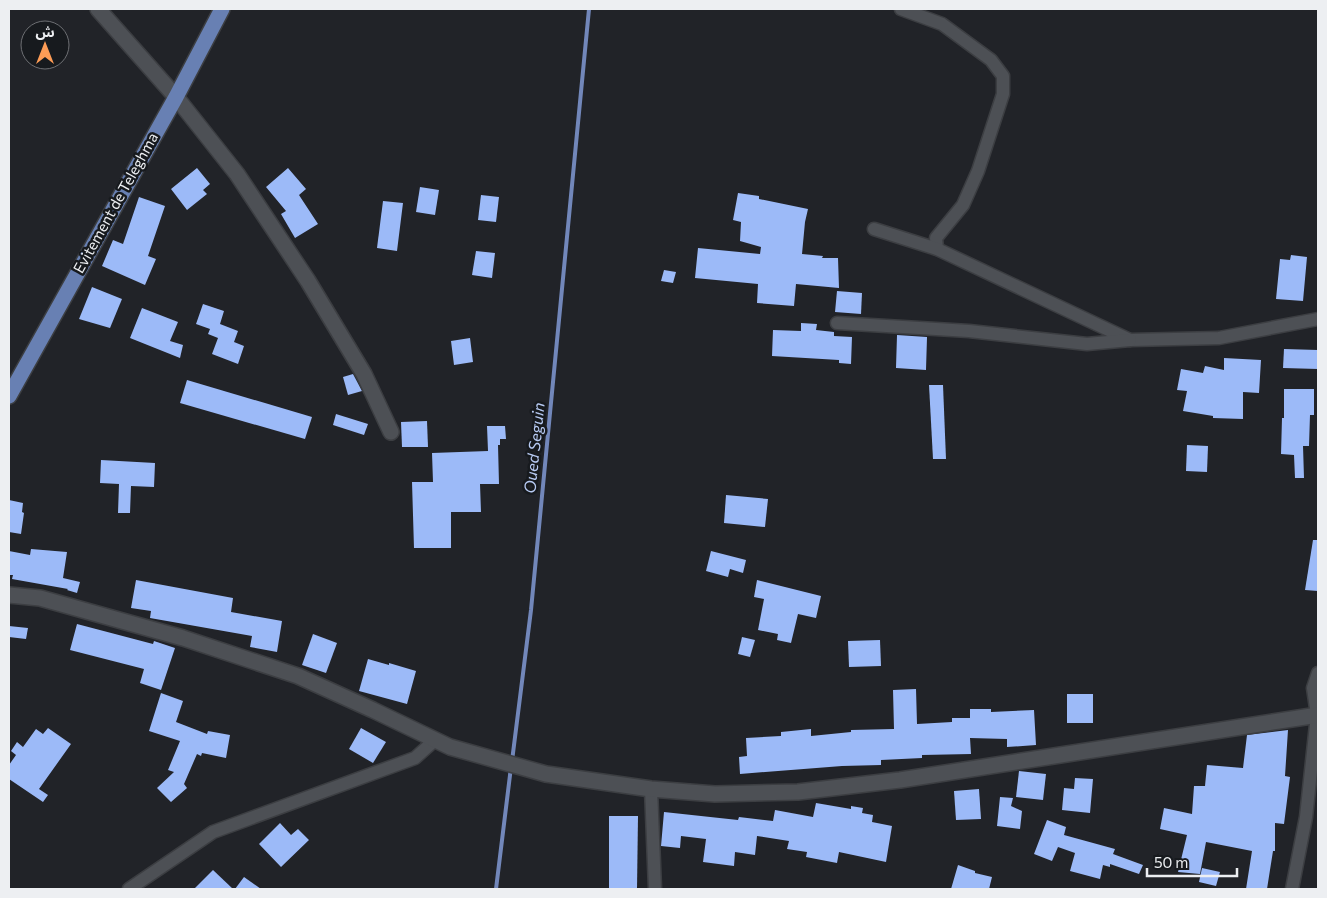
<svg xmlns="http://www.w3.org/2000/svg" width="1327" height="898" font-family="Commissioner,'Noto Sans Arabic',sans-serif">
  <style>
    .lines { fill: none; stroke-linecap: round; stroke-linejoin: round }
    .stream { stroke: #7287ba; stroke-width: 4 }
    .building { fill: #9cbaf8 }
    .street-casing { stroke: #3c3e42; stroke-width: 15 }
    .secondary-casing { stroke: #3c3e42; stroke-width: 18 }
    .primary-casing { stroke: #3c3e42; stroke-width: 18 }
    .street { stroke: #4d5055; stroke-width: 12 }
    .secondary { stroke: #4d5055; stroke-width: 15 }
    .primary { stroke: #6880b3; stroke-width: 15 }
    .labels { text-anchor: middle; stroke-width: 5; stroke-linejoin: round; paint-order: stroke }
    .street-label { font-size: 15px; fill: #edeff2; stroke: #171a1e }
    .water-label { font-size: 16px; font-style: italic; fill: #b7caf2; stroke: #171a1e }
  </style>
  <rect width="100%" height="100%" fill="#212328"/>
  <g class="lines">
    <g class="stream">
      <polyline points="512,761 531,610 589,9"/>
      <polyline points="496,889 511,767"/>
    </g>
  </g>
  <g class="building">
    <polygon points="197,168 210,184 203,190 207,194 187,210 171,189"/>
    <polygon points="288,168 306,189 299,195 318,224 295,238 281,214 286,211 266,187"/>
    <polygon points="420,187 439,190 435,215 416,212"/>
    <polygon points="738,193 759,196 759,199 808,209 805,222 802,254 823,256 822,258 838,258 839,288 796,284 794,306 757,303 758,284 695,278 698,248 760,254 761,247 740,241 741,222 733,220"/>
    <polygon points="481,195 499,197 496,222 478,220"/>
    <polygon points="139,197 165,206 148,256 156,259 145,285 102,266 113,240 123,244"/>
    <polygon points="383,201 403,203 397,251 377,248"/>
    <polygon points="476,251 495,253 492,278 472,275"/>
    <polygon points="1291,255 1307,257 1303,301 1276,299 1280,259 1290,260"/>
    <polygon points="664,270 676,272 673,283 661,281"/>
    <polygon points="92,287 122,299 110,328 79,319"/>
    <polygon points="837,291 862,293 861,314 835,312"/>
    <polygon points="203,304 224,311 220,324 238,331 234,342 244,346 238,364 212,354 218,338 208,334 210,329 196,324"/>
    <polygon points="142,308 178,322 170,341 183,345 180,358 130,338"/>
    <polygon points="801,323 817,324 816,330 834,332 834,336 852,337 851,364 839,363 839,360 772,356 773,330 801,331"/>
    <polygon points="897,335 927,337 926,370 896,368"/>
    <polygon points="470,338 473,362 454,365 451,341"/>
    <polygon points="1284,349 1318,350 1318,369 1283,368"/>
    <polygon points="1224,358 1261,360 1259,393 1243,392 1243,419 1213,418 1213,416 1183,411 1187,391 1177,390 1181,369 1203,373 1205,366 1224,370"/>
    <polygon points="353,374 362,391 348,395 343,377"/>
    <polygon points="187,380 312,417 305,439 180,403"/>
    <polygon points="929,385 943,385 946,459 933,459"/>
    <polygon points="1284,389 1314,389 1314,415 1310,415 1309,446 1303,446 1304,478 1295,478 1294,455 1281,454 1282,418 1284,418"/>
    <polygon points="336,414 368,424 364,435 333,425"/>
    <polygon points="427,421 428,447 402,447 401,422"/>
    <polygon points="487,426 505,426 506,439 500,439 500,445 498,445 499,484 480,484 481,512 451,512 451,548 414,548 412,482 433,482 432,453 488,451"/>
    <polygon points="1187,445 1208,446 1207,472 1186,471"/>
    <polygon points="101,460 155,463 154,487 131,486 130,513 118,513 119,484 100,483"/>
    <polygon points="726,495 768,499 765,527 724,523"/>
    <polygon points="9,500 23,503 22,512 24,513 21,534 9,532"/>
    <polygon points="1313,540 1318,540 1318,591 1305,590"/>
    <polygon points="31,549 67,552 63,578 80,582 77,593 67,590 68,589 12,579 13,575 9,575 9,551 30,555"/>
    <polygon points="711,551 746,560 743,573 730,569 728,577 706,571"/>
    <polygon points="136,580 233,598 231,612 282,621 277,652 250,647 252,636 150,618 151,611 131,608"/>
    <polygon points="757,580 821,596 816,618 798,614 791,643 777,640 778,634 758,630 764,599 754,597"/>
    <polygon points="77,624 153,644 154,641 175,648 161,690 140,683 144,669 70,650"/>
    <polygon points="9,626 28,628 26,639 9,637"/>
    <polygon points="313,634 337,643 326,673 302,665"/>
    <polygon points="742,637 755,640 750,657 738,654"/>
    <polygon points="880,640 881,666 849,667 848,641"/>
    <polygon points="368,659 389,665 389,663 416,671 407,704 359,691"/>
    <polygon points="916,689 917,724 952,722 952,718 970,718 970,709 991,709 991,712 1034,710 1036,745 1007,747 1007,739 970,738 971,754 922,755 922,758 881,760 881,765 842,766 740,774 739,757 747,756 746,738 781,736 781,732 811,729 811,736 851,732 851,730 894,729 893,690"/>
    <polygon points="161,693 183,701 176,722 207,734 208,731 230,735 226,758 202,753 201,756 197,754 184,784 187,788 171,802 157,788 174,772 168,770 180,741 149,731"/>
    <rect x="1067" y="694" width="26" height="29"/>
    <polygon points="48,728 71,744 39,789 48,795 43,802 9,779 9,765 16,755 11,751 17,742 23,747 36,729 43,734"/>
    <polygon points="361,728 386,742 373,763 349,749"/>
    <polygon points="1288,730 1285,776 1290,777 1284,824 1275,823 1275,851 1273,851 1267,889 1246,889 1252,851 1206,842 1200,874 1178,872 1187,835 1160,829 1164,808 1192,814 1194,786 1205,786 1207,765 1243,768 1247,735"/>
    <polygon points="1019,771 1046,774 1043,800 1016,797"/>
    <polygon points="1075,778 1093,779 1090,813 1062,810 1064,788 1074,789"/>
    <polygon points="979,789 981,819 956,820 954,791"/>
    <polygon points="1000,797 1013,798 1011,806 1022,811 1020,829 997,826"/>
    <polygon points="816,803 851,809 851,806 863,808 862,813 873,815 872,822 892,826 886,862 839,852 837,863 806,857 807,852 787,849 789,841 757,836 755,855 735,852 734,866 703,862 706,839 681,836 680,848 661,846 664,812 738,820 739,817 773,821 775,810 813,817"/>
    <polygon points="609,816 638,816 637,889 609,889"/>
    <polygon points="1047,820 1066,827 1064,835 1115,849 1113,854 1143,865 1139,874 1110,864 1110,867 1103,865 1100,879 1070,871 1075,853 1058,847 1052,861 1034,854"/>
    <polygon points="280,823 291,835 298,829 309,840 281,867 259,844"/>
    <polygon points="958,865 975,871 975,873 992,877 989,889 951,889"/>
    <polygon points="1202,868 1220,872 1216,886 1199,882"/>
    <polygon points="213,870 233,889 194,889"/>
    <polygon points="244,877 261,889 235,889"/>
  </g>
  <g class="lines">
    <defs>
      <g id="street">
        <polyline points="901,9 942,24 991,60 1003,76 1003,94 978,171 963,205 936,238 937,249"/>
        <polyline points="874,229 937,249 1130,340 1219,338 1318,319"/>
        <polyline points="837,323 969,331 1087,344 1130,340"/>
        <polyline points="651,789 655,889"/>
        <polyline points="129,889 213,832 415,758 435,740"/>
        <polyline points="1292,889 1306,817 1317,715 1313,688 1318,673"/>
      </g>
      <g id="secondary">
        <polyline points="98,9 176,97 237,174 308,281 364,374 391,432"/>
        <polyline points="9,595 40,598 183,638 298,676 373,710 450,747 546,774 651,789 715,794 798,792 900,780 1318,715"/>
      </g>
      <polyline id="primary" points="9,396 176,97 222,9"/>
    </defs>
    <use href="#street" class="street-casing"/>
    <use href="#secondary" class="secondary-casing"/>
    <use href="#primary" class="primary-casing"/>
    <use href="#street" class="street"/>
    <use href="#secondary" class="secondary"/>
    <use href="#primary" class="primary"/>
  </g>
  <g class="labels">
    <g class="street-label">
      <text transform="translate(116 203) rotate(-61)" y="5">Evitement de Teleghma</text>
    </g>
    <g class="water-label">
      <text transform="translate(534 448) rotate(-84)" y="6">Oued Seguin</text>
    </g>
  </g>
  <rect width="1327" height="898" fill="none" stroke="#edeff2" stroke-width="20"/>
  <g transform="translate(45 45)"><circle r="24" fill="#171a1e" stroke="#6d6f73"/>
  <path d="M0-4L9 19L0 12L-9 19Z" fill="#fd9c56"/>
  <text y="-8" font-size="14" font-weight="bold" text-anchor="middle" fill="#edeff2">ش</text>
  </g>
  <path d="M1147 868v8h90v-8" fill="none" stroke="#edeff2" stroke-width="2.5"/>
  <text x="1154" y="868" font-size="15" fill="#edeff2" stroke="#171a1e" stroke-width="4" paint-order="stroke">50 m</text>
</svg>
